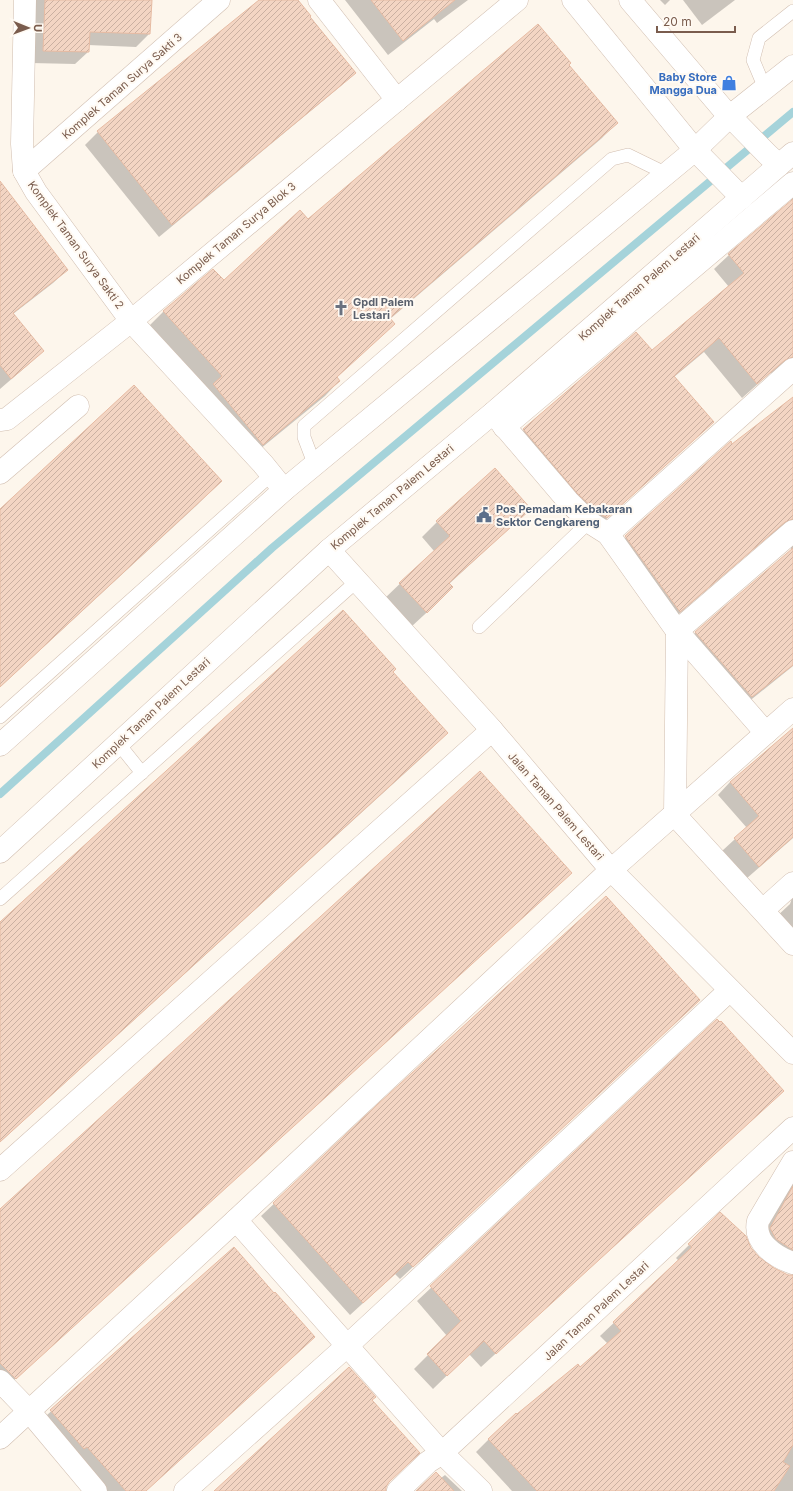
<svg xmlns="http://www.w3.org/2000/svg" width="793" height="1491" font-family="Inter,sans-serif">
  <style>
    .shadow { fill: #0003 }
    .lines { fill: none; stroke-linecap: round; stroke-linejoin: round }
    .stream { stroke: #a5d3da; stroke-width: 8 }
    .building { fill: url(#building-hatch); stroke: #e6bba3 }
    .service-casing { stroke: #d1beb0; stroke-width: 14 }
    .minor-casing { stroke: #d1beb0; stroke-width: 23 }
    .tertiary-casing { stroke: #d1beb0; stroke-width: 23 }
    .service { stroke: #fff; stroke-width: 13 }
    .minor { stroke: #fff; stroke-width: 22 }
    .tertiary { stroke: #fff; stroke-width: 22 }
    .labels { text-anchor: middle; stroke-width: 4; stroke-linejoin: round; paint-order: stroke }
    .shop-label { font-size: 11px; font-weight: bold; fill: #366cbe; stroke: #fffaf3; text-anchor: end }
    .street-label { font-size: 11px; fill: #7a5c4d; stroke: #fffaf3 }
    .worship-label { font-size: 11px; font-weight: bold; fill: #5b616d; stroke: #fffaf3; text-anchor: start }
    .service-label { font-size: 11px; font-weight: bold; fill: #4e5e75; stroke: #fffaf3; text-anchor: start }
  </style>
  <defs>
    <pattern id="building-hatch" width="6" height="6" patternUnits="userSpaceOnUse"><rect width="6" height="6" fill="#f3d5c3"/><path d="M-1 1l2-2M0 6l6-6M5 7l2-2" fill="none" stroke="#cab0a1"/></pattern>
  </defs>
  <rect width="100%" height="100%" fill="#fdf6ec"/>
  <g class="shadow">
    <polygon points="33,0 150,0 149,34 136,47 88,45 88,52 75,64 31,63"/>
    <polygon points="260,0 297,0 355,73 342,85 159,237 85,145 98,132"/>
    <polygon points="345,0 468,0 437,23 434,19 388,55"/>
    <polygon points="660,0 670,0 665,5"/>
    <polygon points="683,0 735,0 702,25"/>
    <polygon points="568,65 616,123 602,138 390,319 336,377 339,381 325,396 248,459 149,326 163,312 213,270 224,282 308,220"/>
    <polygon points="0,183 67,270 53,283 13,314 43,351 29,364 0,389"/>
    <polygon points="793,195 793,364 769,374 742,398 704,352 674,377 713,422 592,532 509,444 524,430 652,351 729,287 714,269 729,255 790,203 791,197"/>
    <polygon points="793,411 793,666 737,711 681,647 695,633 791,551 791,544 776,533 769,536 665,626 611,551 730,443 732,445"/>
    <polygon points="220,481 197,505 0,687 0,510"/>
    <polygon points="530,509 449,584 437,603 411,627 384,599 434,551 422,537 437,522"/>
    <polygon points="392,672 447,733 428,752 0,1142 0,923"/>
    <polygon points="793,729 793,838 746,879 722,851 747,828 718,795 730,782"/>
    <polygon points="557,885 2,1391 0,1389 0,1210"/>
    <polygon points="792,898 793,898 793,939 775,918 790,904"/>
    <polygon points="699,1000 400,1279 395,1274 350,1315 261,1216 379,1105"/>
    <polygon points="717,1020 783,1091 481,1367 469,1354 433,1389 414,1369 447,1336 417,1301"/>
    <polygon points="793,1179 793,1491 512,1491 476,1452 489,1439 517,1416 580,1368 608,1344 600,1336 679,1261 676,1258 720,1214 752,1250 765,1264 788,1276 793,1276 790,1269 758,1245"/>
    <polygon points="234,1249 314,1337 145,1491 102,1491 38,1423"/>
    <polygon points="445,1475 462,1491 417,1491 441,1478"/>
  </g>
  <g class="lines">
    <polyline class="stream" points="0,794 272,548 793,112"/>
  </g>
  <g class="building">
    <polygon points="45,0 152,0 150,34 90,32 89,52 43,51"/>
    <polygon points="259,0 298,0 311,16 310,17 356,73 172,225 97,131"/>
    <polygon points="371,0 455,0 403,41"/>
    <polygon points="538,24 571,63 569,65 618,123 390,318 395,324 337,377 340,381 263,445 213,384 222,376 163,311 213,269 224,280 300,210 308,219"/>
    <polygon points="0,181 68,270 13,313 44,351 11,379 0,365"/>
    <polygon points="793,199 793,357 785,360 757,384 719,338 674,376 714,422 607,518 597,512 577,493 523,429 636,332 652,350 744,273 728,254"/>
    <polygon points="134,385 222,481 0,687 0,509"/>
    <polygon points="793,397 793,519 785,522 680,612 625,536 731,441 732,444"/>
    <polygon points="495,468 531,509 449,583 453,587 427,613 399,583 450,536 436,521"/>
    <polygon points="793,548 793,665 752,697 695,632"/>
    <polygon points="343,610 396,669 393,672 448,733 0,1142 0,922"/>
    <polygon points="793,728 793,837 759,867 734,838 759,816 730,782"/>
    <polygon points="480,771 572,873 16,1379 0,1363 0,1209"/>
    <polygon points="606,896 700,1000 413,1267 408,1262 363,1303 273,1203 378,1104"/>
    <polygon points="717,1019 720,1022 721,1021 784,1091 496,1354 484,1341 447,1376 427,1354 461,1321 430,1286"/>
    <polygon points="793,1186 793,1250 776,1239 770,1228"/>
    <polygon points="720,1212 746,1236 751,1248 759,1257 774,1268 788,1275 793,1275 793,1445 783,1462 790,1466 774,1491 537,1491 488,1439 516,1413 517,1414 578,1364 580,1367 621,1331 613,1322 692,1247 688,1244"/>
    <polygon points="234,1247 274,1293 275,1292 315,1337 146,1491 126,1491 87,1447 84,1449 50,1410"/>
    <polygon points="349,1367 376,1397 372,1400 420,1453 389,1482 386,1487 386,1491 214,1491"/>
    <polygon points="436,1472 454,1491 416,1491"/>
  </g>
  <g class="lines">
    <defs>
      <g id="service">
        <polyline points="769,85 761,79 753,60 759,38 793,11"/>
        <polyline points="315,466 304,437 304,426 612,159 628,155 667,174"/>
        <polyline points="479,627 589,522"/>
        <polyline points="0,717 272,474"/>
        <polyline points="118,743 142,773"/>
        <polyline points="0,899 357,581"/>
      </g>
      <g id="minor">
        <polyline points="25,0 22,144 24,171 36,192 131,321 263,464 284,490"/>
        <polyline points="319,0 397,100"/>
        <polyline points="24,171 219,0"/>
        <polyline points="493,413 568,501 589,522 608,534 677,631 766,733"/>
        <polyline points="0,420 7,419 131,321 517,0"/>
        <polyline points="504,427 793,183"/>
        <polyline points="0,473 78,406"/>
        <polyline points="793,531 677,631 675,815 793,944"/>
        <polyline points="608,534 793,369"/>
        <polyline points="329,550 492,730 611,870 793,1053"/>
        <polyline points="763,910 793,883"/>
        <path d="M793 1162 758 1221C753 1242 775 1257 793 1263"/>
        <polyline points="0,1170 492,730"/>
        <polyline points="236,1220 442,1453 481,1491"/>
        <polyline points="0,1381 29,1411 96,1491"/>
        <polyline points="0,1438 236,1220 611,870 793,709"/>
        <polyline points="185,1491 348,1345 730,990"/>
        <polyline points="398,1491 428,1462 442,1453 793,1128"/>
      </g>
      <g id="tertiary">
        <polyline points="573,0 695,150 742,198"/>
        <polyline points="630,0 722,108 768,155 779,165"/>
        <polyline points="0,745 284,490 695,150 730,116 793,66"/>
        <polyline points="0,852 329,550 493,413 793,153"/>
      </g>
    </defs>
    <use href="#service" class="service-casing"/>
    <use href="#minor" class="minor-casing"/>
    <use href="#tertiary" class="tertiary-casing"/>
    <use href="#service" class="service"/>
    <use href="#minor" class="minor"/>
    <use href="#tertiary" class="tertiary"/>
  </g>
  <defs>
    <symbol id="shop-bare" viewBox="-9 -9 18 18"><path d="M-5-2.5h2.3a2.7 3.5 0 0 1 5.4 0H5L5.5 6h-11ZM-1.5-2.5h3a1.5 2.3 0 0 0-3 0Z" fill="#3f7fe0" stroke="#fffaf3" stroke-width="2.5" paint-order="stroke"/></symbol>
    <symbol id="church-bare" viewBox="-9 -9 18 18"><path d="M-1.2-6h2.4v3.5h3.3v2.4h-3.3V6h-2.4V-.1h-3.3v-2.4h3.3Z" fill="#6b7280" stroke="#fffaf3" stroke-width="2.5" paint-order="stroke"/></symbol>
    <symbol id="civic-bare" viewBox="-9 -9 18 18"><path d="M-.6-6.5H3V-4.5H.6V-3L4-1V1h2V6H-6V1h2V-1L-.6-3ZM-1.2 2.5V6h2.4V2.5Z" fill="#5c6f8a" stroke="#fffaf3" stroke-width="2.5" paint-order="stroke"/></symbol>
  </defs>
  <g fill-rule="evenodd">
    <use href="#shop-bare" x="718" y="72" width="22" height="22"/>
    <use href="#church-bare" x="330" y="297" width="22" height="22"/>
    <use href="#civic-bare" x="473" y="504" width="22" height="22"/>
  </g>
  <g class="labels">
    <g class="shop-label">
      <text x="717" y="81">Baby Store<tspan x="717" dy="13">Mangga Dua</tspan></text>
    </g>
    <g class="street-label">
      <text transform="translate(122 86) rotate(-41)" y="4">Komplek Taman Surya Sakti 3</text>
      <text transform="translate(236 233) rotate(-40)" y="4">Komplek Taman Surya Blok 3</text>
      <text transform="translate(76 245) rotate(54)" y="4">Komplek Taman Surya Sakti 2</text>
      <text transform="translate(639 287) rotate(-41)" y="4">Komplek Taman Palem Lestari</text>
      <text transform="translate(392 497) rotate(-40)" y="4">Komplek Taman Palem Lestari</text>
      <text transform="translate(151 713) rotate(-43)" y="4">Komplek Taman Palem Lestari</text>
      <text transform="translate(556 806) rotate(49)" y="4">Jalan Taman Palem Lestari</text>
      <text transform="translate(596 1311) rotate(-43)" y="4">Jalan Taman Palem Lestari</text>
    </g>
    <g class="worship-label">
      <text x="353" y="306">GpdI Palem<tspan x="353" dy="13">Lestari</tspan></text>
    </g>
    <g class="service-label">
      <text x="496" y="513">Pos Pemadam Kebakaran<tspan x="496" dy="13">Sektor Cengkareng</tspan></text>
    </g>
  </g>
  <g transform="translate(28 28) rotate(91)" stroke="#fffaf3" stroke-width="3" paint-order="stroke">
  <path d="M0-3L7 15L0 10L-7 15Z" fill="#7a5c4d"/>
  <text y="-6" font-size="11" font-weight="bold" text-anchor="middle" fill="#7a5c4d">U</text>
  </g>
  <path d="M657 26v6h78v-6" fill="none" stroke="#7a5c4d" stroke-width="2"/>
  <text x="663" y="26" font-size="12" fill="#7a5c4d" stroke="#fffaf3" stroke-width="3" paint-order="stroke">20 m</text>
</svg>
